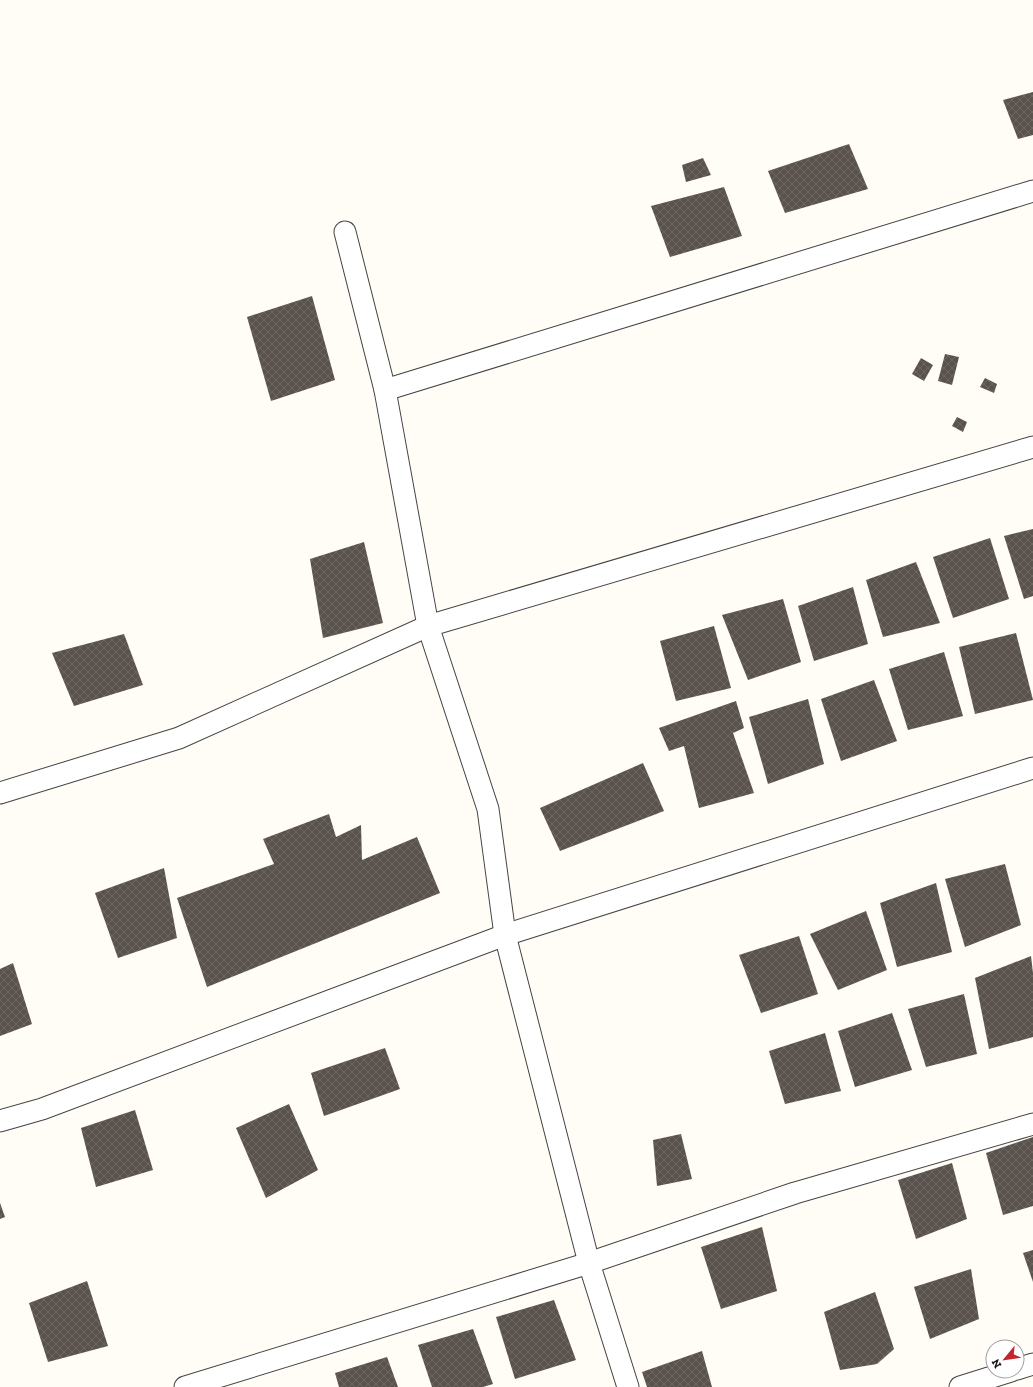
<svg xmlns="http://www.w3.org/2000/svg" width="1033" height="1387" font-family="'Zilla Slab',serif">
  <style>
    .building { fill: url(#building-cross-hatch) }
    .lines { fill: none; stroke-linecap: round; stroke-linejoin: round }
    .minor-casing { stroke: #444; stroke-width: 23 }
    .minor { stroke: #fff; stroke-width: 21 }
  </style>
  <defs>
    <pattern id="building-cross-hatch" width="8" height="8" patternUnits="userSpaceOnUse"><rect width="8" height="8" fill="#5a524d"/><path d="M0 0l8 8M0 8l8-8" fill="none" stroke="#6d6662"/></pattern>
  </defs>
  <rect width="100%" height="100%" fill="#fffdf5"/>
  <g class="building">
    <polygon points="1033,92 1033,135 1018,139 1003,100"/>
    <polygon points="849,144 868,189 785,213 768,171"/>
    <polygon points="703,158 711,175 686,182 682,165"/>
    <polygon points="724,187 742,236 670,257 651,206"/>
    <polygon points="312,296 335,380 271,401 247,317"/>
    <polygon points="945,354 959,357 952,385 938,381"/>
    <polygon points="921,358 933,365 924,381 912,374"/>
    <polygon points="985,378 997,384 994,393 980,387"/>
    <polygon points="957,417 967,422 963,432 952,426"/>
    <polygon points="1033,529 1033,596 1024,599 1004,536"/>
    <polygon points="990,538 1009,599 953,618 933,557"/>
    <polygon points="364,542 383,623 323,638 310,559"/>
    <polygon points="916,562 940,623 883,637 866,580"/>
    <polygon points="853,587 868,644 814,661 798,606"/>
    <polygon points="783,599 801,662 748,680 722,615"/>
    <polygon points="714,626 731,688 676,701 660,641"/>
    <polygon points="1016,633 1033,700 975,714 959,647"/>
    <polygon points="124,634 143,685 74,706 52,653"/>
    <polygon points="944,652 963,716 908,730 889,669"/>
    <polygon points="874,680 897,741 841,761 821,699"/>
    <polygon points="808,699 824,764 768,784 749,717"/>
    <polygon points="736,701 744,728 733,733 754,793 699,808 684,746 669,751 659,728"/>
    <polygon points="643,763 664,811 560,851 540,808"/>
    <polygon points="329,814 336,837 361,825 362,860 417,837 440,893 207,987 177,898 274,864 263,839"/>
    <polygon points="1005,864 1021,925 965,947 945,879"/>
    <polygon points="164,868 177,938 118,958 95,893"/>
    <polygon points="936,883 952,952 897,967 880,903"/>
    <polygon points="866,911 887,970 838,990 810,934"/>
    <polygon points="799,936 818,994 761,1013 739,955"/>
    <polygon points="1031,956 1033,973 1033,1037 989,1049 975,978"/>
    <polygon points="13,963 32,1024 0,1036 0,969"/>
    <polygon points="964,994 977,1054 926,1067 908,1009"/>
    <polygon points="892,1013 912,1070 855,1087 838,1031"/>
    <polygon points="825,1033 841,1091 785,1104 769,1051"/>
    <polygon points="385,1048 400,1089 324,1116 311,1073"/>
    <polygon points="289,1104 318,1170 266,1198 236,1128"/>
    <polygon points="135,1110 153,1170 96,1187 81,1128"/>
    <polygon points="681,1134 692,1179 657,1186 653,1140"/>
    <polygon points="1033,1137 1033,1206 1003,1215 986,1153"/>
    <polygon points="952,1163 967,1219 916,1239 898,1180"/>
    <polygon points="0,1203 5,1217 0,1219"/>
    <polygon points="762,1227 777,1291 721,1309 701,1247"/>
    <polygon points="1033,1250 1033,1282 1023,1253"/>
    <polygon points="971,1269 979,1319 930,1339 914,1287"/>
    <polygon points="87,1281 108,1346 48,1362 29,1303"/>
    <polygon points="875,1292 894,1349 877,1364 840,1370 824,1312"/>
    <polygon points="554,1300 576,1360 515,1379 496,1317"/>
    <polygon points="473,1329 493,1384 483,1387 432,1387 418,1345"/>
    <polygon points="702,1351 712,1387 647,1387 642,1372"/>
    <polygon points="387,1357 398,1387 339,1387 335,1373"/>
  </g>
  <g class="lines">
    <defs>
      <g id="minor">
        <polyline points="385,390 1033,191"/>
        <polyline points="0,793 179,738 428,626 385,390 345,232"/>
        <polyline points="0,1121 42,1109 505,935 1033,768"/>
        <polyline points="1017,1369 1033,1364"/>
        <polyline points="185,1387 589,1263 795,1193 1033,1124"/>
        <polyline points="628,1387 589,1263 505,935 488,809 428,626 1033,447"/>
        <polyline points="960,1387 1011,1371"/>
      </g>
    </defs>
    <use href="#minor" class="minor-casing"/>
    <use href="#minor" class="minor"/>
  </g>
  <g transform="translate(1005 1359) rotate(241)"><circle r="19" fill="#ffffff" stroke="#a0a0a0"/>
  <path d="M0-3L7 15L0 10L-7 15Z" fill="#c4262e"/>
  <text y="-6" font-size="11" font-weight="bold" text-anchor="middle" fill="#111111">N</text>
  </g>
</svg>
